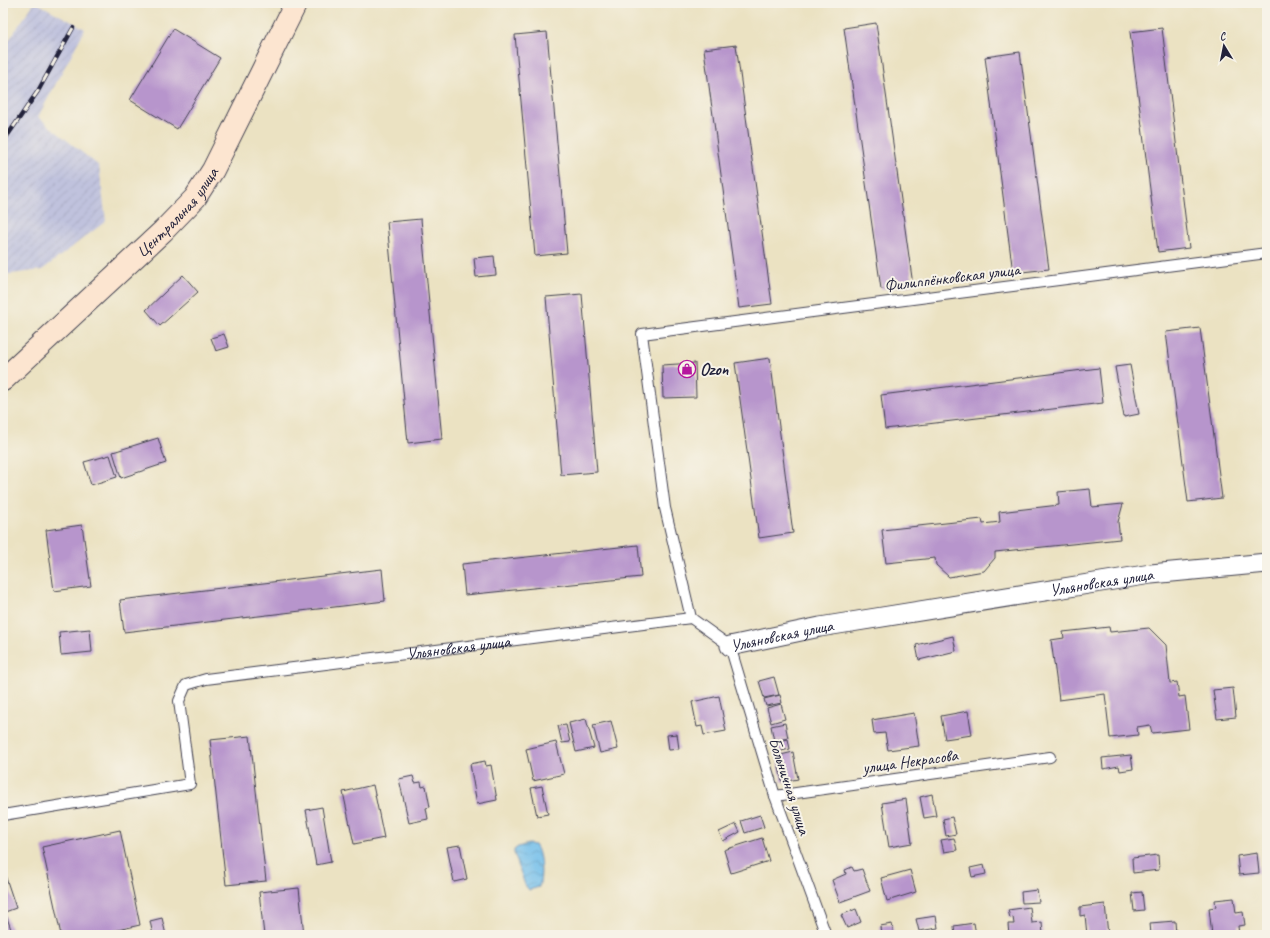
<svg xmlns="http://www.w3.org/2000/svg" width="1270" height="938" font-family="Caveat,sans-serif">
  <style>
    .industrial { fill: url(#industrial-furrows) }
    .water { fill: url(#water-waves); stroke: #4a7093 }
    .building { fill: #b795cc }
    .lines { fill: none; stroke-linecap: round; stroke-linejoin: round }
    .service-casing { stroke: #403f4f; stroke-width: 12 }
    .minor-casing { stroke: #403f4f; stroke-width: 21 }
    .secondary-casing { stroke: #403f4f; stroke-width: 24 }
    .service { stroke: #fff; stroke-width: 10 }
    .minor { stroke: #fff; stroke-width: 19 }
    .secondary { stroke: #fce5d0; stroke-width: 22 }
    .rail-casing { stroke: #22223b; stroke-width: 4.5 }
    .rail { stroke: #f7f3e8; stroke-width: 3; stroke-dasharray: 9; stroke-linecap: butt }
    .labels { text-anchor: middle; stroke-width: 4; stroke-linejoin: round; paint-order: stroke }
    .street-label { font-size: 17px; fill: #22223b; stroke: #f7f3e8 }
    .poi-label { font-size: 17px; font-weight: bold; fill: #22223b; stroke: #f7f3e8; text-anchor: start }
  </style>
  <defs>
    <pattern id="industrial-furrows" width="10" height="10" patternUnits="userSpaceOnUse"><rect width="10" height="10" fill="#c0c2dd"/><path d="M-1 1l2-2M0 10L10 0M9 11l2-2" fill="none" stroke="#a5a6bf"/></pattern>
    <pattern id="water-waves" width="16" height="10" patternUnits="userSpaceOnUse"><rect width="16" height="10" fill="#71beeb"/><path d="M0 5q4-4 8 0t8 0" fill="none" stroke="#5c9ac0"/></pattern>
  </defs>
  <rect width="100%" height="100%" fill="#f7f3e8"/>
  <filter id="ink" filterUnits="userSpaceOnUse"><feTurbulence type="fractalNoise" baseFrequency=".025" numOctaves="2"/><feDisplacementMap in="SourceGraphic" scale="8" xChannelSelector="R" yChannelSelector="G"/><feConvolveMatrix kernelMatrix="1 2 1 2 8 2 1 2 1" color-interpolation-filters="sRGB"/></filter>
  <filter id="wash" filterUnits="userSpaceOnUse"><feTurbulence type="fractalNoise" baseFrequency=".012" numOctaves="4" result="noise"/><feDisplacementMap in="SourceGraphic" scale="16" xChannelSelector="R" yChannelSelector="G"/><feGaussianBlur stdDeviation="0.9" result="paint"/><feColorMatrix in="noise" values="0 0 0 0 0 0 0 0 0 0 0 0 0 0 0 0 0 1.4 0 .05"/><feComposite in="paint" operator="in"/></filter>
  <g filter="url(#wash)">
    <rect width="100%" height="100%" fill="#ebe2c2"/>
    <polygon class="industrial" points="34,3 37,3 85,29 38,117 99,166 106,221 42,270 3,275 3,41 9,40"/>
    <path class="water" d="M528 844 535 845C542 853 542 878 539 887L529 890 525 885 514 853V850L518 847Z"/>
    <g id="blocks">
      <g class="building">
        <polygon points="876,23 913,285 881,289 844,28"/>
        <polygon points="1162,28 1189,248 1158,252 1130,32"/>
        <polygon points="173,29 220,58 177,129 130,100"/>
        <polygon points="547,32 567,253 535,256 515,35"/>
        <polygon points="736,45 772,304 739,308 704,49"/>
        <polygon points="1020,52 1049,269 1013,273 985,57"/>
        <polygon points="421,219 442,439 408,443 387,222"/>
        <polygon points="494,256 496,275 476,277 474,258"/>
        <polygon points="183,275 198,292 160,326 146,310"/>
        <polygon points="582,294 597,472 561,475 546,297"/>
        <polygon points="1200,328 1222,498 1188,502 1166,332"/>
        <polygon points="224,334 229,347 216,351 211,338"/>
        <polygon points="770,358 793,533 759,538 735,363"/>
        <polygon points="695,363 696,397 663,398 662,365"/>
        <polygon points="1130,365 1139,414 1124,417 1115,367"/>
        <polygon points="1099,368 1103,403 885,429 881,395"/>
        <polygon points="158,438 166,463 121,478 113,452"/>
        <polygon points="110,455 117,477 91,485 84,462"/>
        <polygon points="1090,489 1092,507 1123,504 1118,522 1120,539 995,552 995,558 984,571 949,577 936,565 935,558 886,563 882,530 982,519 983,524 1000,522 999,512 1059,505 1058,492"/>
        <polygon points="82,525 91,586 54,591 46,530"/>
        <polygon points="638,545 641,577 465,595 462,564"/>
        <polygon points="382,569 385,601 124,632 120,600"/>
        <polygon points="1109,627 1110,632 1149,628 1166,645 1170,683 1177,682 1179,697 1185,696 1189,729 1152,733 1150,725 1137,727 1138,735 1110,738 1105,694 1059,700 1051,640 1064,638 1063,632"/>
        <polygon points="90,629 92,652 61,655 59,632"/>
        <polygon points="953,636 956,651 919,660 916,645"/>
        <polygon points="774,677 779,695 764,698 759,681"/>
        <polygon points="1233,688 1236,717 1217,719 1213,690"/>
        <polygon points="780,695 782,703 766,706 764,699"/>
        <polygon points="719,696 726,731 704,735 702,726 697,727 692,702"/>
        <polygon points="781,704 785,719 771,723 767,708"/>
        <polygon points="968,711 972,735 945,739 941,716"/>
        <polygon points="914,713 919,746 888,750 885,733 874,734 872,720"/>
        <polygon points="586,719 594,748 576,752 569,723"/>
        <polygon points="611,721 618,749 600,753 593,725"/>
        <polygon points="785,723 788,738 774,741 771,726"/>
        <polygon points="566,725 570,742 562,743 558,726"/>
        <polygon points="677,734 679,749 669,750 667,735"/>
        <polygon points="250,736 266,881 226,885 210,740"/>
        <polygon points="788,739 790,749 777,752 775,742"/>
        <polygon points="556,742 564,774 533,781 526,749"/>
        <polygon points="793,752 798,779 782,782 777,756"/>
        <polygon points="1131,755 1133,769 1120,771 1119,766 1103,769 1102,758"/>
        <polygon points="485,761 486,766 491,765 497,800 477,804 470,764"/>
        <polygon points="413,776 415,783 421,782 422,787 426,786 430,807 426,808 428,819 409,823 399,779"/>
        <polygon points="373,785 384,838 354,844 343,792"/>
        <polygon points="542,786 548,814 537,816 531,788"/>
        <polygon points="932,794 936,816 924,818 920,797"/>
        <polygon points="906,799 912,843 889,847 882,803"/>
        <polygon points="322,807 331,862 316,865 306,810"/>
        <polygon points="760,815 764,827 745,833 741,821"/>
        <polygon points="952,817 956,834 946,836 943,819"/>
        <polygon points="736,824 740,832 723,841 719,832"/>
        <polygon points="120,830 140,925 95,935 61,935 42,847"/>
        <polygon points="762,838 769,861 731,873 724,850"/>
        <polygon points="954,838 957,850 944,852 941,840"/>
        <polygon points="460,845 467,879 454,882 447,847"/>
        <polygon points="1257,853 1259,873 1239,875 1237,856"/>
        <polygon points="1158,855 1159,870 1133,873 1132,858"/>
        <polygon points="984,865 986,874 972,877 970,868"/>
        <polygon points="852,867 854,871 862,869 870,891 840,902 832,880 846,874 845,870"/>
        <polygon points="910,870 916,892 887,901 881,878"/>
        <polygon points="3,872 4,872 16,908 5,912 13,935 3,935"/>
        <polygon points="299,888 304,935 264,935 259,892"/>
        <polygon points="1037,890 1039,902 1022,903 1021,892"/>
        <polygon points="1142,892 1144,910 1134,911 1132,893"/>
        <polygon points="1234,898 1236,913 1243,912 1245,925 1238,926 1239,935 1212,935 1209,908 1216,907 1215,900"/>
        <polygon points="1105,904 1108,935 1087,935 1085,915 1080,916 1080,907"/>
        <polygon points="1030,907 1032,923 1042,922 1043,935 1009,935 1008,924 1014,924 1013,917 1010,918 1008,910"/>
        <polygon points="856,909 861,922 847,928 841,915"/>
        <polygon points="936,916 938,928 919,931 916,919"/>
        <polygon points="162,918 166,935 153,935 150,921"/>
        <polygon points="1175,921 1176,935 1151,935 1150,923"/>
        <polygon points="974,923 976,935 955,935 954,926"/>
        <polygon points="892,924 894,935 881,935 880,926"/>
      </g>
    </g>
  </g>
  <g filter="url(#ink)">
    <use href="#blocks" fill-opacity="0" stroke="#403f4f" stroke-width="1"/>
    <g class="lines">
      <defs>
        <g id="service">
          <polyline points="691,618 665,508 642,334 1267,253"/>
          <polyline points="775,796 1050,757"/>
          <path id="s1" d="M3 815 190 784 179 701 186 685 206 679 691 618 730 646 775 796 826 935"/>
        </g>
        <g id="minor">
          <path id="s2" d="M730 646 820 627 1151 574 1267 563"/>
        </g>
        <g id="secondary">
          <path id="s3" d="M3 380 163 231 195 198 213 170 296 3"/>
        </g>
      </defs>
      <use href="#service" class="service-casing"/>
      <use href="#minor" class="minor-casing"/>
      <use href="#secondary" class="secondary-casing"/>
      <use href="#service" class="service"/>
      <use href="#minor" class="minor"/>
      <use href="#secondary" class="secondary"/>
      <defs>
        <polyline id="rail" points="3,142 38,91 73,28"/>
      </defs>
      <use href="#rail" class="rail-casing"/>
      <use href="#rail" class="rail"/>
    </g>
  </g>
  <defs>
    <symbol id="shop-ring" viewBox="-11 -11 22 22"><circle r="9.5" fill="#f7f3e8" stroke="#b5179e" stroke-width="1.5"/><path d="M-5-2.5h2.3a2.7 3.5 0 0 1 5.4 0H5L5.5 6h-11ZM-1.5-2.5h3a1.5 2.3 0 0 0-3 0Z" fill="#b5179e"/></symbol>
  </defs>
  <g fill-rule="evenodd">
    <use href="#shop-ring" x="677" y="359" width="20" height="20"/>
  </g>
  <g class="labels">
    <g class="street-label">
      <text dy="6" stroke="none"><textPath href="#s3" startOffset="242">Центральная улица</textPath></text>
      <text transform="translate(952 277) rotate(-7)" y="6">Филиппёнковская улица</text>
      <text dy="6" stroke="none"><textPath href="#s2" startOffset="377">Ульяновская улица</textPath></text>
      <text dy="6" stroke="none"><textPath href="#s2" startOffset="53">Ульяновская улица</textPath></text>
      <text dy="6" stroke="none"><textPath href="#s1" startOffset="566">Ульяновская улица</textPath></text>
      <text transform="translate(910 761) rotate(-8)" y="6">улица Некрасова</text>
      <text transform="translate(790 786) rotate(72)" y="6">Больничная улица</text>
    </g>
    <g class="poi-label">
      <text x="700" y="375">Ozon</text>
    </g>
  </g>
  <rect width="1270" height="938" fill="none" stroke="#f7f3e8" stroke-width="16"/>
  <g transform="translate(1224 46) rotate(350)" stroke="#f7f3e8" stroke-width="3" paint-order="stroke">
  <path d="M0-3L7 15L0 10L-7 15Z" fill="#22223b"/>
  <text y="-6" font-size="11" font-weight="bold" text-anchor="middle" fill="#22223b">С</text>
  </g>
</svg>
